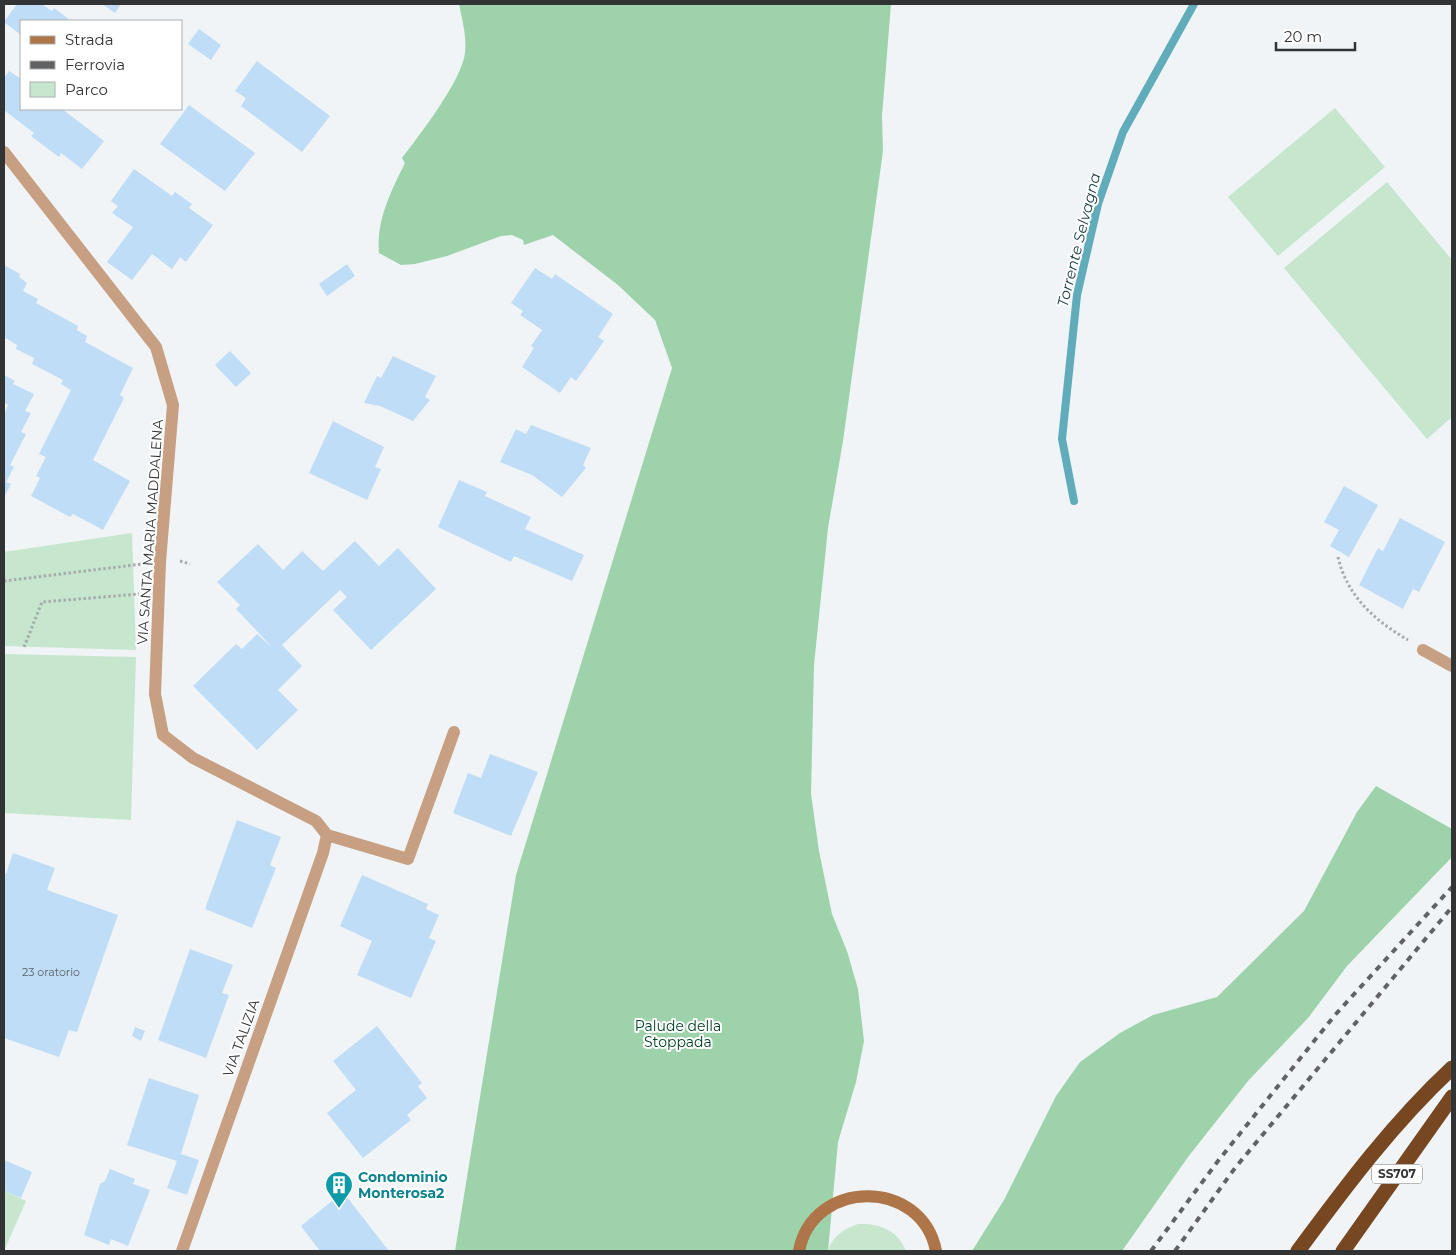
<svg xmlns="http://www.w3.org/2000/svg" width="1456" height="1255" font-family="Montserrat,sans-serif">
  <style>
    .green { fill: #c6e7ce }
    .forest { fill: #9dd2ab }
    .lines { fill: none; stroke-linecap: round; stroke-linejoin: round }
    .stream { stroke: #60acba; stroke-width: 8 }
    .building { fill: #bfddf6 }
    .path { stroke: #a8abae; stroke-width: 3; stroke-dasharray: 2.5 2.5; stroke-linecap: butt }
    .street { stroke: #c79f82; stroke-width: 12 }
    .secondary { stroke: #ae7548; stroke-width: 12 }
    .highway { stroke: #764721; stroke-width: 15 }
    .rail { stroke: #606264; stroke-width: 4; stroke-dasharray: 6 6; stroke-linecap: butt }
    .labels { text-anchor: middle; stroke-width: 4; stroke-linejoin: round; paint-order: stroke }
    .number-label { font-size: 11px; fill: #555e65 }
    .shield { fill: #fff; stroke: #707072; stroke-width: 1 }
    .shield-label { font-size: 12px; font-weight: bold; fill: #323335 }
    .street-label { font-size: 14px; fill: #323335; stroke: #fff }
    .park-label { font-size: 14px; fill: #01431f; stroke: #fff }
    .culture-label { font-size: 14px; font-weight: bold; fill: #0d838f; stroke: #fff; text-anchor: start }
    .water-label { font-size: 15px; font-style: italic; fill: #163b42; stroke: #fff }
  </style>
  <rect width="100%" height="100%" fill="#f0f4f7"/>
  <g class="green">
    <polygon points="1335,108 1385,167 1278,256 1228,197"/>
    <polygon points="1387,182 1452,260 1452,417 1427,439 1284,268"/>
    <polygon points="132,533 136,650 4,646 4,552"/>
    <polygon points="4,654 136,657 131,820 4,813"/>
    <polygon points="4,1191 26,1201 4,1251"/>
    <path d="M858 1224C879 1223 898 1230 906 1251H828C832 1236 844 1229 858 1224Z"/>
  </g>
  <g class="forest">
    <path d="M459 4H891L882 116 883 151 843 441 828 528 814 665 811 794 819 851 832 914 847 951 858 989 864 1041 856 1082 838 1142 828 1251H455L516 875 672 368 655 320 618 285 553 235 524 245 523 240 512 235 501 236 447 256 415 264 401 265 379 253C376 221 391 191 405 163L402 158C419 136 462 80 465 53 467 37 462 19 459 4Z"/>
    <polygon points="1376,786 1452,829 1452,857 1347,966 1308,1018 1248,1081 1188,1157 1122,1251 972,1251 1004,1200 1056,1096 1080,1062 1120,1033 1153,1015 1217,997 1304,911 1357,812"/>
  </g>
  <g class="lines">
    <polyline class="stream" points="1074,501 1062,439 1077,295 1098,204 1123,132 1194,4"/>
  </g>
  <g class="building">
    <polygon points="17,4 42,4 52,11 54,8 71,21 21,21 21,35 4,22"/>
    <polygon points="102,4 121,4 115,13"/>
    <polygon points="199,29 221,45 211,60 188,44"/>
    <polygon points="257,61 330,116 302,152 241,106 246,98 235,91"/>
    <polygon points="9,71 21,79 21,109 62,109 104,141 82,169 61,153 59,157 31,136 34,133 4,110 4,78"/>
    <polygon points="189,105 255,153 225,191 160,144"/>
    <polygon points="134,169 172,196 175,192 192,204 189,208 213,225 186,262 180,257 172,269 152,254 132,280 107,262 133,227 112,213 118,206 111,201"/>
    <polygon points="347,264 355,276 327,296 319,284"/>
    <polygon points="4,265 20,274 19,277 27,283 23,291 38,299 36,303 78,326 77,330 87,336 85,342 133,368 120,395 124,398 93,460 130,481 103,530 73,514 70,517 31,496 40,478 36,476 46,457 39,454 71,390 61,384 63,380 32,364 34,358 16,349 17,345 4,337"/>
    <polygon points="535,268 552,279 555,274 613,314 598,337 604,341 576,381 571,377 560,393 522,367 534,348 531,346 542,330 520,315 523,311 511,303"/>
    <polygon points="230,351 251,373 236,387 215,365"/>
    <polygon points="393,356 436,376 425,397 430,400 413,421 380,406 364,403 377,376 381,378"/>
    <polygon points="4,375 15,381 13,384 34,394 25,411 31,413 21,432 26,434 10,465 14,467 6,482 11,484 4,497 4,415 8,405 4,402"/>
    <polygon points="333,421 384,447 375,467 381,469 367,500 309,473"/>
    <polygon points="531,425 591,448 583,465 586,468 562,497 532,475 500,462 516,429 526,434"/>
    <polygon points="459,480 487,492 485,496 531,517 525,529 584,555 572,581 514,556 511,562 438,527"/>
    <polygon points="1344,486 1378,505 1349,557 1330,546 1339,530 1324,522"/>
    <polygon points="1400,518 1445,542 1419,592 1413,589 1403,609 1359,585 1378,548 1383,551"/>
    <polygon points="355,541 379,566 398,548 436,589 371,650 333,610 347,597 340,590 282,645 302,666 278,690 298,710 257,750 193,686 236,644 242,649 257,634 273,648 236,609 240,605 217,582 258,544 283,570 302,551 323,571"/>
    <polygon points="490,754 538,772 511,836 453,813 468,773 481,778"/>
    <polygon points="237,820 281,837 270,865 276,868 252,928 205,909"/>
    <polygon points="13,853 55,868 47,890 118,915 77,1032 69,1030 59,1057 4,1038 4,874 6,874"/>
    <polygon points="362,875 428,904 426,909 439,915 429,938 436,941 411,998 357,975 372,941 340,926"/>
    <polygon points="190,949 233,965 222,993 229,995 206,1058 158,1040"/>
    <polygon points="377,1026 422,1083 418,1086 427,1098 407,1115 411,1120 363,1158 327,1113 356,1090 333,1061"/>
    <polygon points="135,1027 145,1031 141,1041 132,1036"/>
    <polygon points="149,1078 199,1095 181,1154 199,1160 187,1195 167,1188 177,1161 127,1145"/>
    <polygon points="4,1160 32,1172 21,1198 4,1191"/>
    <polygon points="110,1169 135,1179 133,1184 150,1190 128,1246 111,1239 109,1245 84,1235 100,1184 105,1181"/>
    <polygon points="343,1192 388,1250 386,1251 320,1251 301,1226"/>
  </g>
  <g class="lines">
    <g class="path">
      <path d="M1338 557C1347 596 1374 620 1408 640"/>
      <polyline points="180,561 190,564"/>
      <polyline points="4,581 142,564"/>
      <polyline points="24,647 42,602 139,594"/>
    </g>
    <g class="street">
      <polyline points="4,152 156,347 173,405 160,562 155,694 163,735 193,758 316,821 327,835 408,859 454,732"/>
      <polyline points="1423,650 1452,666"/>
      <polyline points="182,1251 323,853 327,835"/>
    </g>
    <path class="secondary" d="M799 1251C813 1178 922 1178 936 1251"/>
    <g class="highway">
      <path d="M1298 1251C1346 1186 1393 1123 1452 1068"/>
      <polyline points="1343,1251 1452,1097"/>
    </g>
    <g class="rail">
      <polyline points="1151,1251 1218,1161 1335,1015 1452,887"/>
      <polyline points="1175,1251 1235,1168 1452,907"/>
    </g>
  </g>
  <defs>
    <symbol id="building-pin" viewBox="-11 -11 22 30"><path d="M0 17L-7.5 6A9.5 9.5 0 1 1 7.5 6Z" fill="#0f9aa8" stroke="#fff"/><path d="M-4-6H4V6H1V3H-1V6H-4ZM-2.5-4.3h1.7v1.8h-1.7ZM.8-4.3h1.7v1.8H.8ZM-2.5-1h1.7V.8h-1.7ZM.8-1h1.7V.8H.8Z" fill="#fff"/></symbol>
  </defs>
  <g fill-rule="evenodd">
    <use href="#building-pin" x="323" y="1169" width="32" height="43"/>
  </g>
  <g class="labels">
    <g class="number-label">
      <text x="51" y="976">23 oratorio</text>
    </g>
    <rect class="shield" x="1372" y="1164.5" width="50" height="19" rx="4"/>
    <g class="shield-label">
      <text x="1397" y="1178">SS707</text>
    </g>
    <g class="street-label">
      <text transform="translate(150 532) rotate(-86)" y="5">VIA SANTA MARIA MADDALENA</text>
      <text transform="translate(241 1038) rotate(-70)" y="5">VIA TALIZIA</text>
    </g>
    <g class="park-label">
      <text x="678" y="1031">Palude della<tspan x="678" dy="16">Stoppada</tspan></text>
    </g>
    <g class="culture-label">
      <text x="358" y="1182">Condominio<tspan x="358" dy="16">Monterosa2</tspan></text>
    </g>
    <g class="water-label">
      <text transform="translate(1079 240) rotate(-76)" y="5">Torrente Selvagna</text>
    </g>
  </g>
  <rect width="1456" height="1255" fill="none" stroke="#323335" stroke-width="10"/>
  <rect x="20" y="20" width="162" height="90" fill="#ffffff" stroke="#adadae"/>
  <rect x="30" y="36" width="25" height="8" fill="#ae7548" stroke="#adadae"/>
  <text x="65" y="45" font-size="15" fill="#323335">Strada</text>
  <rect x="30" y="61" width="25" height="8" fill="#606264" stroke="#adadae"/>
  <text x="65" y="70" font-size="15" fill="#323335">Ferrovia</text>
  <rect x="30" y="82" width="25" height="15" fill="#c6e7ce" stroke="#adadae"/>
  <text x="65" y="95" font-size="15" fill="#323335">Parco</text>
  <path d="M1276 42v8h79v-8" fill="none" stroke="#323335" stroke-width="2.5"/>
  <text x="1284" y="42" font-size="15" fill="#323335" stroke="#ffffff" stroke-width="4" paint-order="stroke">20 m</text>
</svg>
